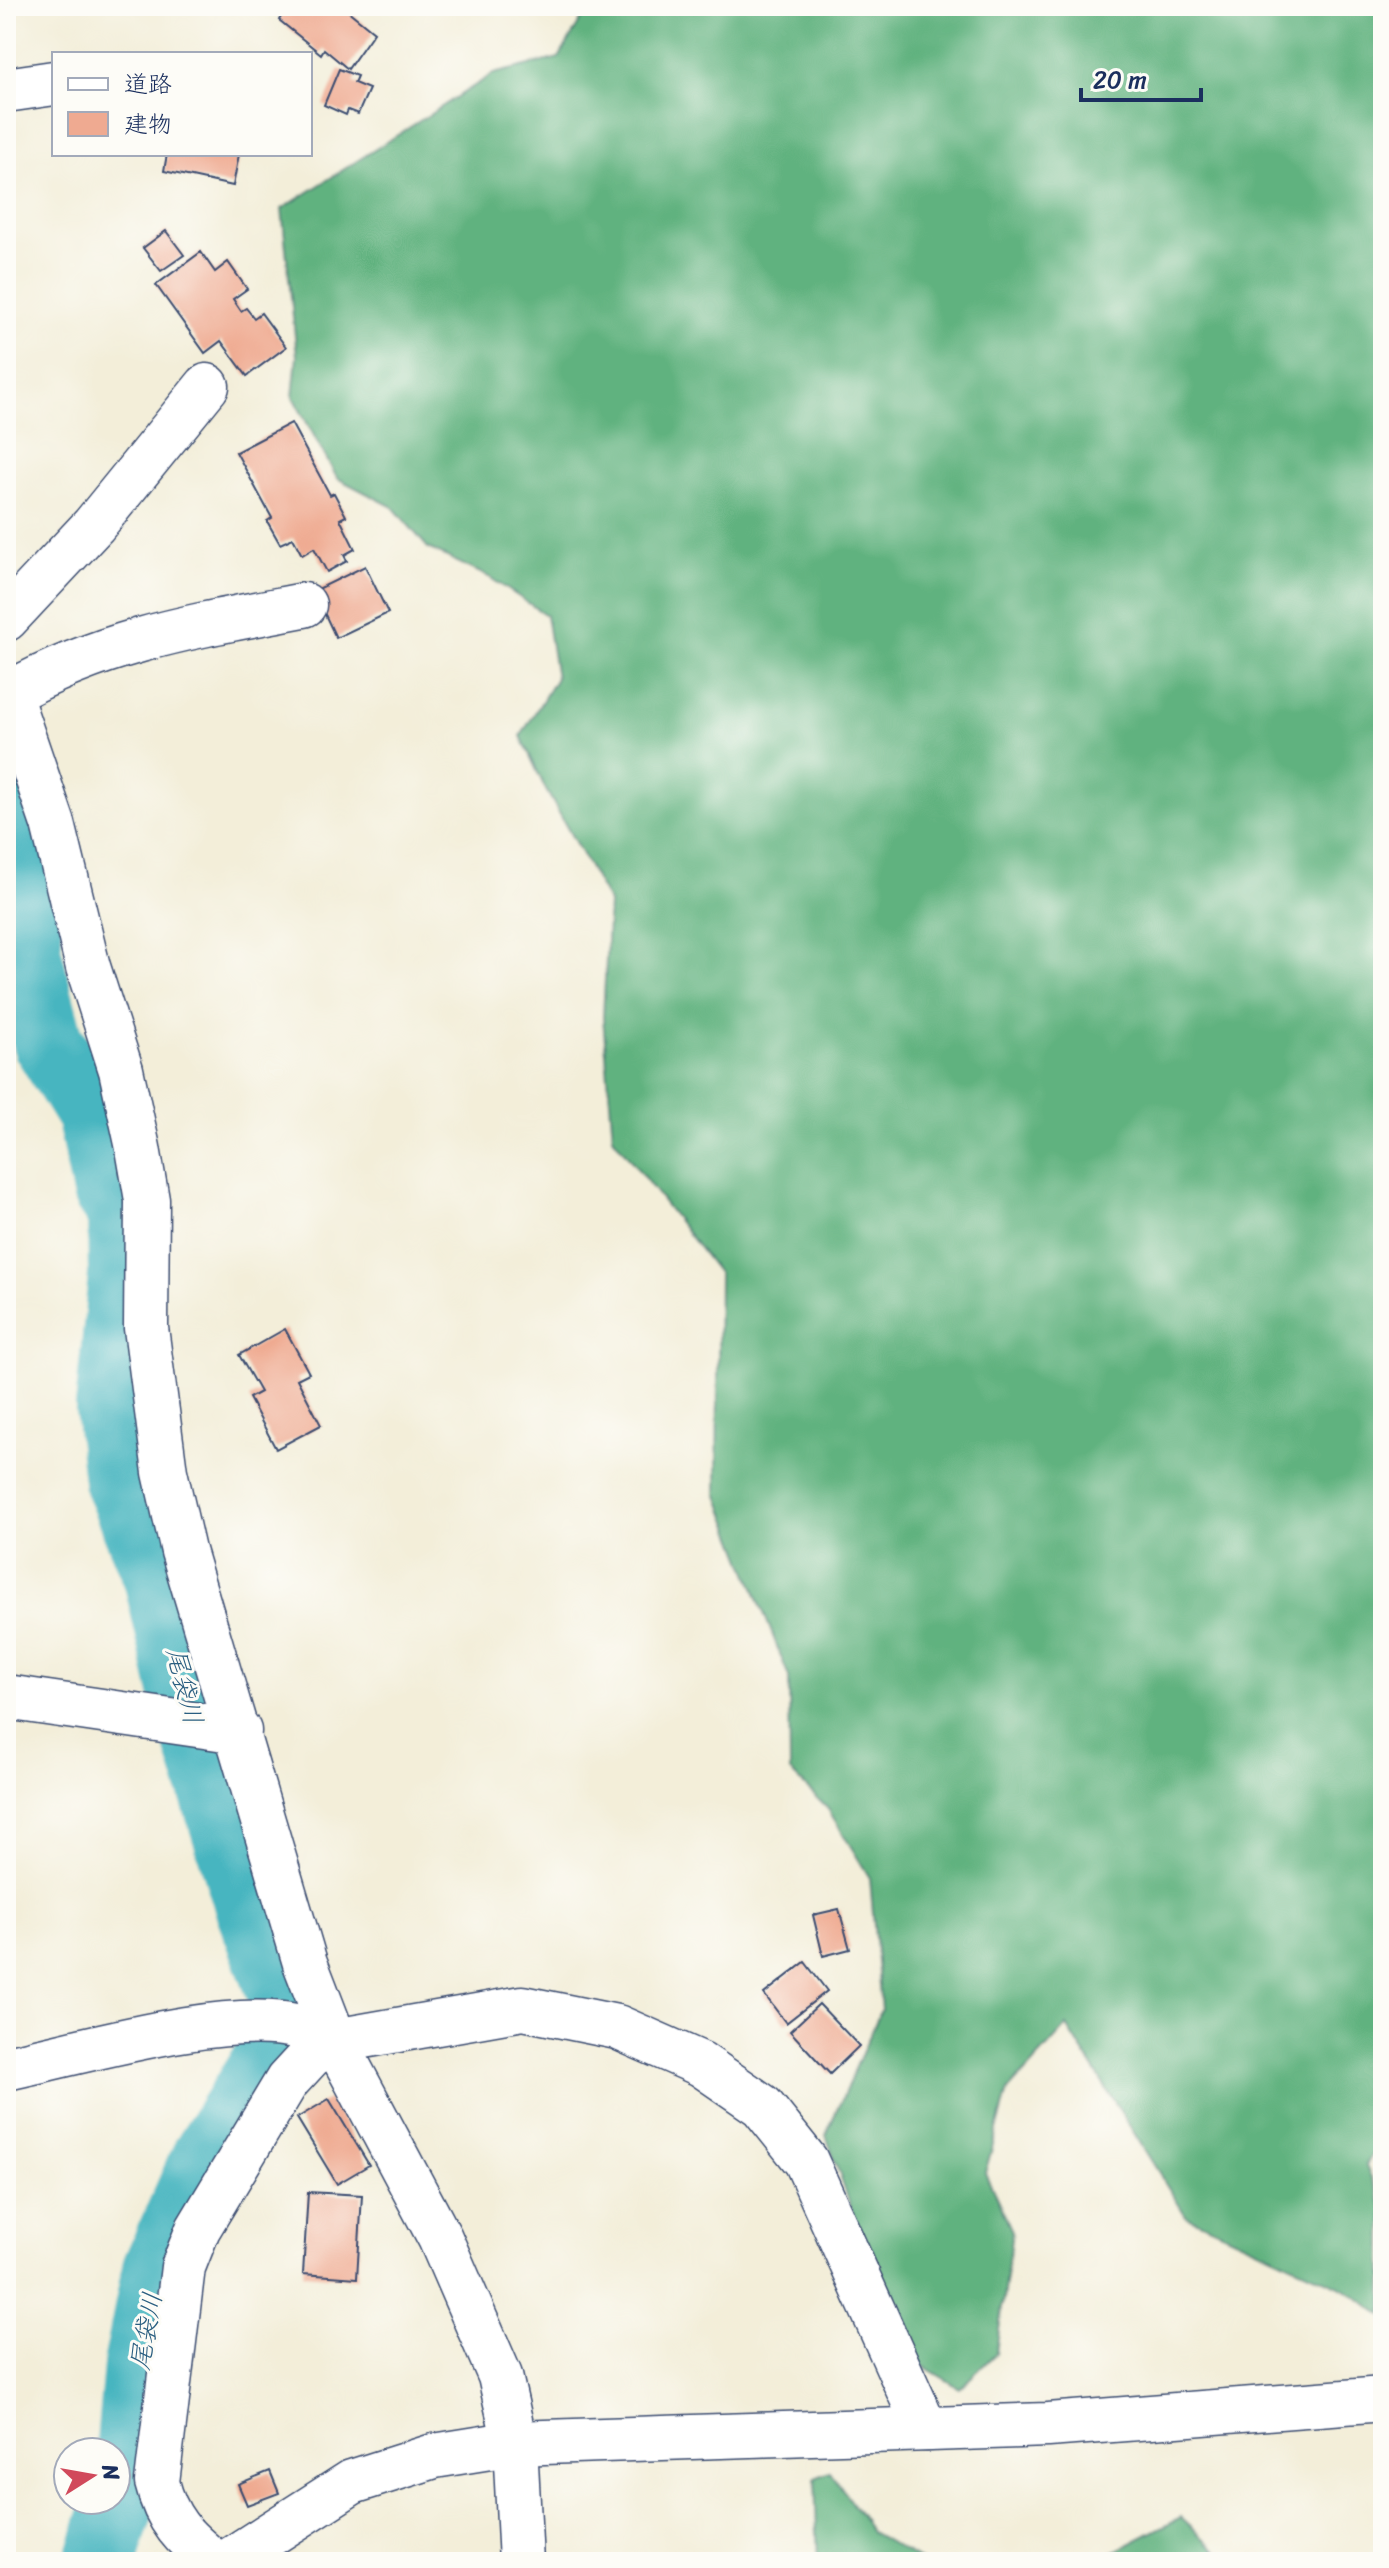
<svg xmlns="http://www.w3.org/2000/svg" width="1389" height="2568" font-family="Sriracha,'Klee One',sans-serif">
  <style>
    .forest { fill: #60b27f; stroke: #3e706e; stroke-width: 2 }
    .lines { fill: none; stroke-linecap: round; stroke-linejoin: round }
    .river { stroke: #46b5c0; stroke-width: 72 }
    .building { fill: #efaa91 }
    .minor-casing { stroke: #3b4c70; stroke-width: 47 }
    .minor { stroke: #fff; stroke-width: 44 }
    .labels { text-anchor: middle; stroke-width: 6; stroke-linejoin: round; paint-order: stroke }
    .water-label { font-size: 26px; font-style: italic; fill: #2a5e80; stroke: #fdfcf7 }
  </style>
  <rect width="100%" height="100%" fill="#fdfcf7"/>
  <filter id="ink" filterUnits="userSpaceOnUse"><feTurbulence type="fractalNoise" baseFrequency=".0125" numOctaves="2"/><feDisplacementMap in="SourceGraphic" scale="16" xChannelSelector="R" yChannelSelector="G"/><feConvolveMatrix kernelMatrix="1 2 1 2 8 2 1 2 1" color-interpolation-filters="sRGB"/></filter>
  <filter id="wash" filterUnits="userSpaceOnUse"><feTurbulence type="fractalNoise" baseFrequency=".006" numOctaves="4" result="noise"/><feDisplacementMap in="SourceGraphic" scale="32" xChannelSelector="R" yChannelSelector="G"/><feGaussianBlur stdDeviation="1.8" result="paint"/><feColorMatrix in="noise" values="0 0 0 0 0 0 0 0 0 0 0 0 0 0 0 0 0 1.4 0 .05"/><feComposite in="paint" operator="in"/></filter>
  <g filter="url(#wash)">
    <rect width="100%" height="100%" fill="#f3eed9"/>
    <g class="forest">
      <polygon points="589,6 1383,6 1383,2136 1366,2165 1383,2207 1383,2315 1344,2288 1186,2216 1067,2026 1008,2091 985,2173 1012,2231 996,2353 960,2388 908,2357 882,2298 826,2135 881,2010 870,1878 828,1809 790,1771 789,1677 717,1493 719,1274 613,1137 603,1017 609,903 545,788 521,736 556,678 546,615 489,577 428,548 393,507 337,478 293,397 297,356 282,209 493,74 559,58"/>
      <polygon points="830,2472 872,2532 923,2562 818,2562 815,2478"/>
      <polygon points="1181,2517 1230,2562 1095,2562"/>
    </g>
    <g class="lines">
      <polyline class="river" points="6,789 22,859 28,908 25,950 48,1042 92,1114 108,1191 123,1213 124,1276 111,1408 119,1480 159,1577 187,1699 250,1905 290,2011 278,2045 208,2155 158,2269 139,2366 129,2476 100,2562"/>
    </g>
    <g id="blocks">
      <g class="building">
        <polygon points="266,6 342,6 374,32 348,69 324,49 321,54 279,20 284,13 277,7 273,12"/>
        <polygon points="339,69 357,76 354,83 369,89 358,114 348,110 346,115 324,105"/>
        <polygon points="167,154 239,154 233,186 164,171"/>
        <polygon points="166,231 184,255 161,271 143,248"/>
        <polygon points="201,252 215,272 228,262 247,289 233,299 241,311 246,308 254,318 261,313 286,347 247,376 221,341 205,353 156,285"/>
        <polygon points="291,423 330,495 334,493 346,516 340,519 355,549 344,555 347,561 327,572 314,548 302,555 293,538 280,544 267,521 272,518 236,452"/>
        <polygon points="365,566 388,613 336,638 314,591"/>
        <polygon points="285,1329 309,1373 297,1379 321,1425 276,1449 249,1398 260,1392 239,1355"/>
        <polygon points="839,1909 850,1949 823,1956 813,1915"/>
        <polygon points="805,1962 827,1991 786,2023 764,1994"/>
        <polygon points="819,2004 859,2046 830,2074 790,2031"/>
        <polygon points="329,2099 369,2165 337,2184 297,2118"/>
        <polygon points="308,2192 362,2195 357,2278 303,2274"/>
        <polygon points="270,2471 279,2493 247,2505 238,2484"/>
      </g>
    </g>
  </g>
  <g filter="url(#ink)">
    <use href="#blocks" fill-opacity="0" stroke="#3b4c70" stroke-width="2"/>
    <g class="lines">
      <defs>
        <g id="minor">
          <polyline points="6,90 54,83"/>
          <polyline points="6,619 94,525 207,386"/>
          <polyline points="6,686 53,824 88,967 121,1070 138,1148 147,1200 146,1328 165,1472 183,1551 305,1963 335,2041 440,2238 500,2376 515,2443 521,2562"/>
          <path d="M10 693C108 639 195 626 304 605"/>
          <polyline points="6,1697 239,1731"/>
          <path d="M6 2068C82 2052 223 2010 295 2026 308 2029 322 2036 335 2041"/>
          <path d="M214 2562C184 2538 166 2520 157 2482L183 2267 198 2229 287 2081 311 2055 335 2041 523 2008 617 2027 701 2064 762 2106 806 2161 926 2429"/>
          <polyline points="227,2562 352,2482 434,2456 515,2443 1048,2425 1383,2399"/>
        </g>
      </defs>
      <use href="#minor" class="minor-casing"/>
      <use href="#minor" class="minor"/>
    </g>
  </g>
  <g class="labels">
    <g class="water-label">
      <text transform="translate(185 1686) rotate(76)" y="9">尾袋川</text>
      <text transform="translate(146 2331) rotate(-80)" y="9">尾袋川</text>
    </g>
  </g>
  <rect width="1389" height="2568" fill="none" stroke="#fdfcf7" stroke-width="32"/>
  <rect x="52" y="52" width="260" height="104" fill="#fdfcf7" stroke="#a3aaba" stroke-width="2"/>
  <rect x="68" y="78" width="40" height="12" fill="#ffffff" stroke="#a3aaba" stroke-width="2"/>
  <text x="124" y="92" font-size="24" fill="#1b2f5e">道路</text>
  <rect x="68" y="112" width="40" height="24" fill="#efaa91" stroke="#a3aaba" stroke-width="2"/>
  <text x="124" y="132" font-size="24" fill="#1b2f5e">建物</text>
  <g transform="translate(92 2476) rotate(79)"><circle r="38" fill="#fdfcf7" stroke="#a3aaba" stroke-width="2"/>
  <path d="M0-6L14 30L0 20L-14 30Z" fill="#d1495b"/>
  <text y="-12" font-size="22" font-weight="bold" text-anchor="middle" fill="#1b2f5e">N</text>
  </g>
  <path d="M1081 88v12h120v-12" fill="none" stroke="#1b2f5e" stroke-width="4"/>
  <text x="1093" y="88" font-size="24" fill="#1b2f5e" stroke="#fdfcf7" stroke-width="6" paint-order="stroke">20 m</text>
</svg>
